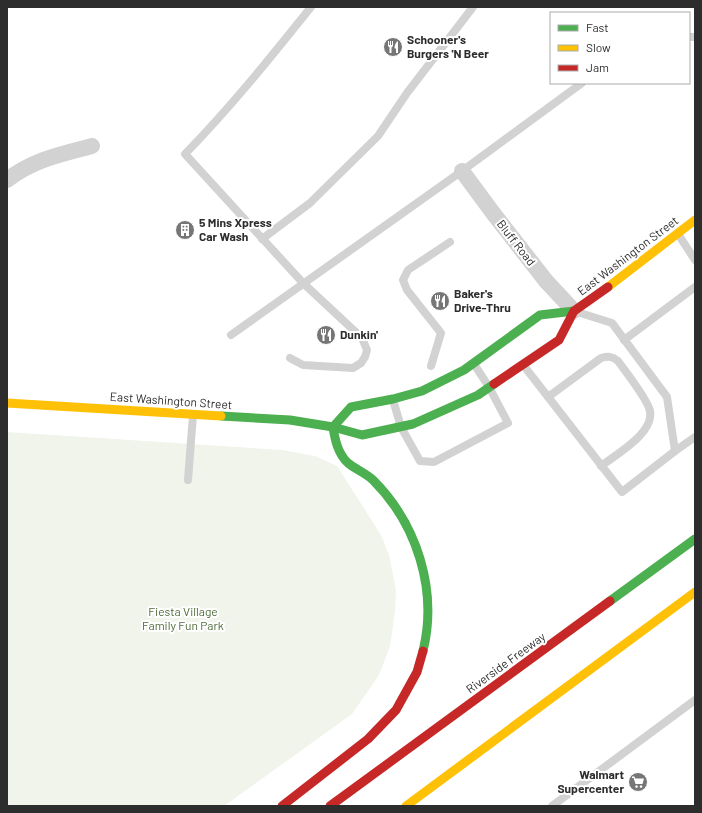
<svg xmlns="http://www.w3.org/2000/svg" width="702" height="813" font-family="Barlow,sans-serif">
  <style>
    .green { fill: #f0f4eb }
    .lines { fill: none; stroke-linecap: round; stroke-linejoin: round }
    .lane { stroke: #d2d2d2; stroke-width: 8 }
    .street { stroke: #d2d2d2; stroke-width: 16 }
    .fast { stroke: #4caf50; stroke-width: 9 }
    .slow { stroke: #ffc107; stroke-width: 9 }
    .jam { stroke: #c62828; stroke-width: 9 }
    .labels { text-anchor: middle; stroke-width: 4; stroke-linejoin: round; paint-order: stroke }
    .poi-label { font-size: 12px; font-weight: bold; fill: #2d2d2d; stroke: #fff; text-anchor: start }
    .street-label { font-size: 12px; fill: #2d2d2d; stroke: #fff }
    .park-label { font-size: 12px; fill: #4e6a39; stroke: #fff }
  </style>
  <rect width="100%" height="100%" fill="#fff"/>
  <polygon class="green" points="7,432 282,450 315,456 337,466 381,535 389,555 396,590 395,611 390,646 379,675 352,714 224,806 7,806"/>
  <g class="lines">
    <g class="lane">
      <polyline points="689,37 695,37"/>
      <polyline points="678,234 695,260"/>
      <polyline points="262,239 310,203 378,136 407,93 473,7"/>
      <polyline points="231,335 462,171 582,83"/>
      <polyline points="624,340 695,287"/>
      <path d="M290 358 303 365 353 368 361 363 365 357 367 350 362 338 303 283 185 154C230 108 271 57 311 7"/>
      <polyline points="431,366 441,333 407,290 403,280 408,270 450,242"/>
      <polyline points="524,366 622,492 675,451 667,397 612,323 577,312"/>
      <path d="M548 397 601 358C608 356 612 356 618 361 626 372 648 400 650 411 654 433 617 454 601 466"/>
      <polyline points="393,400 401,427 420,461 434,462 508,423 489,387 474,364"/>
      <polyline points="675,451 695,437"/>
      <polyline points="188,480 193,415"/>
      <polyline points="552,806 695,700"/>
    </g>
    <g class="street">
      <polyline points="462,171 493,213 546,281 574,311"/>
      <path d="M7 180C32 160 61 154 92 146"/>
    </g>
    <g class="fast">
      <polyline points="221,416 290,420 333,427 362,435 413,424 478,395 494,384"/>
      <polyline points="333,427 351,407 393,399 422,391 464,370 540,315 574,311"/>
      <path d="M333 427C335 440 338 454 348 463 355 469 366 473 373 480 417 524 438 590 423 651"/>
      <polyline points="610,601 695,539"/>
    </g>
    <g class="slow">
      <polyline points="608,287 695,220"/>
      <polyline points="7,403 221,416"/>
      <polyline points="406,806 695,592"/>
    </g>
    <g class="jam">
      <polyline points="494,384 559,340 574,311 608,287"/>
      <polyline points="282,806 368,739 396,710 417,672 423,651"/>
      <polyline points="330,806 610,601"/>
    </g>
  </g>
  <defs>
    <symbol id="restaurant-disc" viewBox="-11 -11 22 22"><circle r="9.5" fill="#767676" stroke="#fff"/><path d="M-5-6h1v4h1v-4h1v4h1v-4h1v5L-1.5 .5V6h-2V.5L-5-1ZM5-6V6H3V1.5H1.5Q1.5-4 5-6Z" fill="#fff"/></symbol>
    <symbol id="building-disc" viewBox="-11 -11 22 22"><circle r="9.5" fill="#767676" stroke="#fff"/><path d="M-4-6H4V6H1V3H-1V6H-4ZM-2.5-4.3h1.7v1.8h-1.7ZM.8-4.3h1.7v1.8H.8ZM-2.5-1h1.7V.8h-1.7ZM.8-1h1.7V.8H.8Z" fill="#fff"/></symbol>
    <symbol id="supermarket-disc" viewBox="-11 -11 22 22"><circle r="9.5" fill="#767676" stroke="#fff"/><path d="M-6-5.5h2.5l.6 2H6L4.5 2H-2.5L-4.4-4H-6ZM-1.5 3.2a1.3 1.3 0 1 0 .1 0ZM3 3.2a1.3 1.3 0 1 0 .1 0Z" fill="#fff"/></symbol>
  </defs>
  <g fill-rule="evenodd">
    <use href="#restaurant-disc" x="382" y="36" width="22" height="22"/>
    <use href="#building-disc" x="174" y="219" width="22" height="22"/>
    <use href="#restaurant-disc" x="429" y="290" width="22" height="22"/>
    <use href="#restaurant-disc" x="315" y="324" width="22" height="22"/>
    <use href="#supermarket-disc" x="627" y="771" width="22" height="22"/>
  </g>
  <g class="labels">
    <g class="poi-label">
      <text x="407" y="44">Schooner's<tspan x="407" dy="14">Burgers 'N Beer</tspan></text>
      <text x="199" y="227">5 Mins Xpress<tspan x="199" dy="14">Car Wash</tspan></text>
      <text x="454" y="298">Baker's<tspan x="454" dy="14">Drive-Thru</tspan></text>
      <text x="340" y="339">Dunkin'</text>
      <text x="624" y="779" text-anchor="end">Walmart<tspan x="624" dy="14">Supercenter</tspan></text>
    </g>
    <g class="street-label">
      <text transform="translate(516 243) rotate(52)" y="4">Bluff Road</text>
      <text transform="translate(628 256) rotate(-37)" y="4">East Washington Street</text>
      <text transform="translate(171 401) rotate(4)" y="4">East Washington Street</text>
      <text transform="translate(506 663) rotate(-36)" y="4">Riverside Freeway</text>
    </g>
    <g class="park-label">
      <text x="183" y="616">Fiesta Village<tspan x="183" dy="14">Family Fun Park</tspan></text>
    </g>
  </g>
  <rect width="702" height="813" fill="none" stroke="#2d2d2d" stroke-width="16"/>
  <rect x="550" y="12" width="140" height="72" fill="#ffffff" stroke="#ababab"/>
  <rect x="558" y="25" width="20" height="6" fill="#4caf50" stroke="#ababab"/>
  <text x="586" y="32" font-size="12" fill="#2d2d2d">Fast</text>
  <rect x="558" y="45" width="20" height="6" fill="#ffc107" stroke="#ababab"/>
  <text x="586" y="52" font-size="12" fill="#2d2d2d">Slow</text>
  <rect x="558" y="65" width="20" height="6" fill="#c62828" stroke="#ababab"/>
  <text x="586" y="72" font-size="12" fill="#2d2d2d">Jam</text>
</svg>
